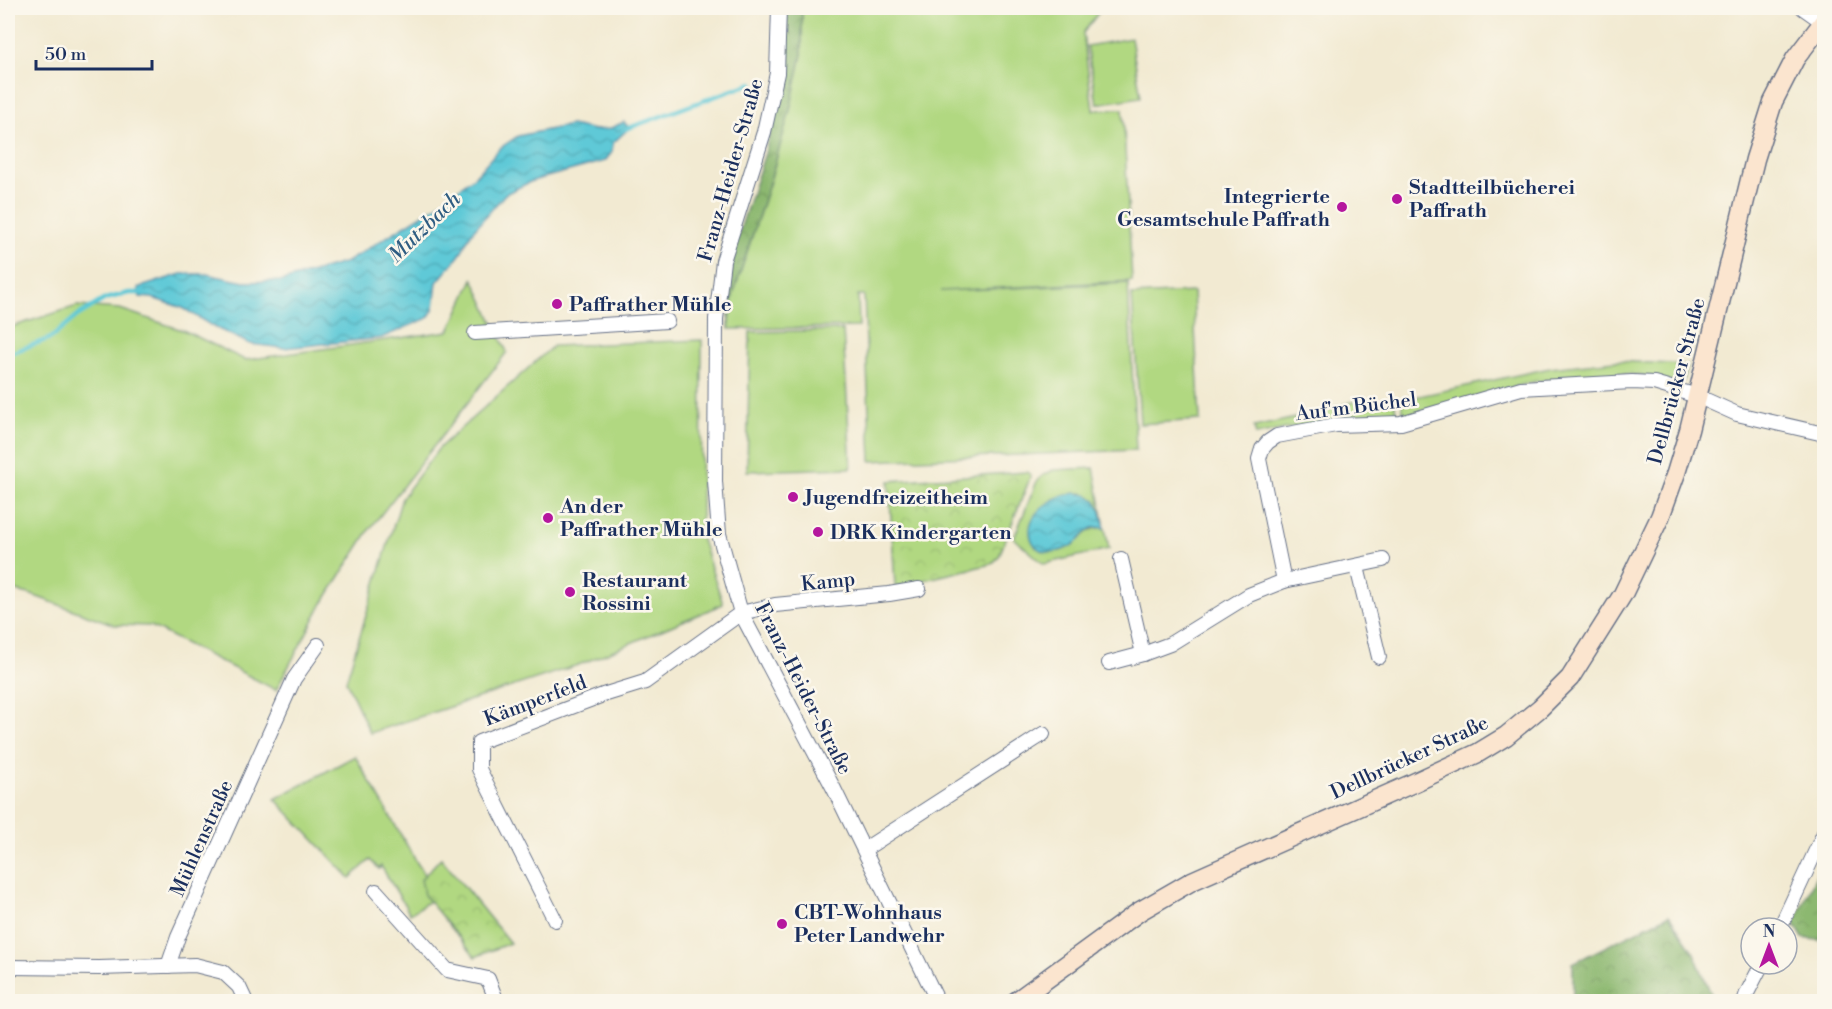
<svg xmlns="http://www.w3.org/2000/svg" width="1832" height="1009" font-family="'Libre Bodoni',serif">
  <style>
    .grass { fill: #b1d881; stroke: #668470; stroke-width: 1.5 }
    .forest { fill: url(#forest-crowns); stroke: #547466; stroke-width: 1.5 }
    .park { fill: url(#park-crowns); stroke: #668470; stroke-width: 1.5 }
    .water { fill: url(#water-waves); stroke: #3c7c9a; stroke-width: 1.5 }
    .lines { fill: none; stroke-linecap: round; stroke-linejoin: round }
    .stream { stroke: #5ec9d7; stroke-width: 4.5 }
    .street-casing { stroke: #667087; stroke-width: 16 }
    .secondary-casing { stroke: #667087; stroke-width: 21 }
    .street { stroke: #fff; stroke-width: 14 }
    .secondary { stroke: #fbe5cf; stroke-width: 18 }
    .poi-dot { fill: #b5179e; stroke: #fbf7ec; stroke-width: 2 }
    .labels { text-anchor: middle; stroke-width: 5; stroke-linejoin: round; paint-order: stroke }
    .street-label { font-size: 20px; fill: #1b2f5e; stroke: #fbf7ec }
    .poi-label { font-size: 20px; font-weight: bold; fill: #1b2f5e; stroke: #fbf7ec; text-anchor: start }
    .water-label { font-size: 21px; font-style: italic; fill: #2f5d82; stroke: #fbf7ec }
  </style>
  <defs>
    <pattern id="forest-crowns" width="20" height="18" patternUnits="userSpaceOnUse" patternTransform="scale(1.5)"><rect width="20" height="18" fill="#8cb86f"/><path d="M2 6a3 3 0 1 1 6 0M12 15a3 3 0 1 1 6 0" fill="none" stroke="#72965e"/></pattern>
    <pattern id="park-crowns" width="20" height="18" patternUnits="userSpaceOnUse" patternTransform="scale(1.5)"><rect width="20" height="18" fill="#b1d881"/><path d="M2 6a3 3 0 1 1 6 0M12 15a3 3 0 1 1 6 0" fill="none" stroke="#98ba72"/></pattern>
    <pattern id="water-waves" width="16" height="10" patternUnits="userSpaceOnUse" patternTransform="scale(1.5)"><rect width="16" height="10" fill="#5ec9d7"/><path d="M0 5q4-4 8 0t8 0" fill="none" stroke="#4da4b2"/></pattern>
  </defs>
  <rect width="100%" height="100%" fill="#fbf7ec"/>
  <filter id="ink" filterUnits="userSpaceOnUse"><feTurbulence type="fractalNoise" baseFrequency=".0167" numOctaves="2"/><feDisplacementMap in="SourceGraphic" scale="12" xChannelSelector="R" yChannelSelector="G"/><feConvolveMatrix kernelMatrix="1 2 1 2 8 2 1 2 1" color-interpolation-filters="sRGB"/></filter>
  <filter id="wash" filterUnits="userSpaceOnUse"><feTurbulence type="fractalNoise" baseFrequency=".008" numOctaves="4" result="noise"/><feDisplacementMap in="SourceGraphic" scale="24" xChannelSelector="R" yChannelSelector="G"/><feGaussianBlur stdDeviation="1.35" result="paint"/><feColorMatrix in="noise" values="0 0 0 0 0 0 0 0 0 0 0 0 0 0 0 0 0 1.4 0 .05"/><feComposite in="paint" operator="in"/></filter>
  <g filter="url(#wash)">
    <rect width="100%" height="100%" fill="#f2ead2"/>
    <g class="grass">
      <polygon points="802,8 1102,8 1083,33 1093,110 1123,109 1132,281 941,291 1128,283 1136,450 871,461 864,295 858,295 859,327 729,329 733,295 770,181 790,110 802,54"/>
      <polygon points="1131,38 1141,97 1097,104 1087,46"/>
      <polygon points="473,279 507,352 369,530 320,608 276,690 151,626 115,625 29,594 8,589 8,328 77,306 120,309 185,331 245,360 449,331"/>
      <polygon points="1193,292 1200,420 1140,424 1132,295"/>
      <polygon points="843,330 851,468 747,471 750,332"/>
      <polygon points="702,340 701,537 723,604 581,664 370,733 346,681 402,498 439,448 553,346"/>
      <polygon points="1616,361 1688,365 1684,380 1675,383 1650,377 1629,374 1537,381 1404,416 1401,400 1550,368"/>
      <polygon points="1394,401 1397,417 1324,421 1256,435 1254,427 1314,414 1341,405 1352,402"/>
      <path d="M1094 468 1104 522 1102 520 1097 502 1082 493 1068 494 1054 499 1037 514 1031 538 1036 547C1044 548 1053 552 1060 551 1080 546 1083 525 1105 528L1109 549 1044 564 1014 538 1037 481 1042 476 1053 470Z"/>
      <polygon points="355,756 423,873 441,893 410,914 381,866 379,869 370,860 350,878 275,799"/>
    </g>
    <g class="forest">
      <polygon points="788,8 802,8 802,54 790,110 770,181 733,295 729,329 728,288 736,242 765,153 783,72"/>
      <polygon points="1824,866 1824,941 1803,938 1794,923 1817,874"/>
      <polygon points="1669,915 1694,953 1714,1001 1573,1001 1573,963"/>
    </g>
    <g class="park">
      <polygon points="1027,472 1030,474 1030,478 999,556 994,562 987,565 895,587 889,481"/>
      <polygon points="441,858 510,943 475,957 424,895 421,879"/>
    </g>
    <g class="water">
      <polygon points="624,122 629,128 613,143 612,152 605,161 532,181 505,194 472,232 459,256 437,282 434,308 428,318 381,338 284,348 250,344 212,326 183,308 152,298 140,297 138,288 181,274 206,274 244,282 283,281 347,262 435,207 475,176 500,148 518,136 571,125 595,130 609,129"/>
      <path d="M1075 493 1088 495 1095 500 1100 508 1105 528C1101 527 1096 527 1092 528 1087 530 1084 534 1081 538 1072 547 1057 555 1043 551 1037 549 1033 544 1031 538 1024 513 1055 495 1075 493Z"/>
    </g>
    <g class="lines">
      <g class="stream">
        <polyline points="623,130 752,83"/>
        <polyline points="8,354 51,338 77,316 105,299 129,293 144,293"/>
      </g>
    </g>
  </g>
  <g filter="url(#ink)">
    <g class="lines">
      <defs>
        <g id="street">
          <polyline points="779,8 777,73 764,132 723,261 716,319 715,481 719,534 741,613 834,789 938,1002"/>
          <polyline points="1803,8 1823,22"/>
          <polyline points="475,333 667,321"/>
          <polyline points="1121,559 1143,654"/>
          <polyline points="1383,560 1284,581 1259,459 1262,449 1268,442 1277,436 1336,425 1401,423 1521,388 1632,382 1654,383 1697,396 1737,414 1824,434"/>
          <polyline points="1357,567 1379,657"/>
          <polyline points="1109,663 1143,654 1170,644 1249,595 1284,581"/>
          <polyline points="865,849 1043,734"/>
          <polyline points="376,891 447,970 488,979 497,1002"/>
          <polyline points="555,920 479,769 479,742 603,695 645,682 741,613 775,605 889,594 919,589"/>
          <polyline points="1780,928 1824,833"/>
          <polyline points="168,966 178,937 294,679 318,645"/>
          <polyline points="8,967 99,968 195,965 223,972 239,987 246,1002"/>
          <polyline points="1744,1002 1747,993 1762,964"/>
        </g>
        <polyline id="secondary" points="1015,1002 1140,911 1192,881 1411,784 1478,753 1506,736 1540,708 1570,678 1623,594 1660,517 1676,473 1689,430 1755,159 1773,102 1795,59 1824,21"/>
      </defs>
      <use href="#street" class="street-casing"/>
      <use href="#secondary" class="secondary-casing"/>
      <use href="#street" class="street"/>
      <use href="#secondary" class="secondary"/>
    </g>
  </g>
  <g class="poi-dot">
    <circle cx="1397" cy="199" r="6"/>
    <circle cx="1342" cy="207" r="6"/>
    <circle cx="557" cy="304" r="6"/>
    <circle cx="793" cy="497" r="6"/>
    <circle cx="548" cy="518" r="6"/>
    <circle cx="818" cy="532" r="6"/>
    <circle cx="570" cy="592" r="6"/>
    <circle cx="782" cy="924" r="6"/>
  </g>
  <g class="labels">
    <g class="street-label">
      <text transform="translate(730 170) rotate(-74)" y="7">Franz-Heider-Straße</text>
      <text transform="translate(1676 381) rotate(-75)" y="7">Dellbrücker Straße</text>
      <text transform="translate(1356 406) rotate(-7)" y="7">Auf'm Büchel</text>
      <text transform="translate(828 581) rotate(-6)" y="7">Kamp</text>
      <text transform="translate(804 688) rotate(63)" y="7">Franz-Heider-Straße</text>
      <text transform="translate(535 700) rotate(-21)" y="7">Kämperfeld</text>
      <text transform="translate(1409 757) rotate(-25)" y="7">Dellbrücker Straße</text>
      <text transform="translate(201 838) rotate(-66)" y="7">Mühlenstraße</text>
    </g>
    <g class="poi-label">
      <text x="1409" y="194">Stadtteilbücherei<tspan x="1409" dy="23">Paffrath</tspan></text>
      <text x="1330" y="203" text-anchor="end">Integrierte<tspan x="1330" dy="23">Gesamtschule Paffrath</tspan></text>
      <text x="569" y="311">Paffrather Mühle</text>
      <text x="805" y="504">Jugendfreizeitheim</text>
      <text x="560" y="513">An der<tspan x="560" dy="23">Paffrather Mühle</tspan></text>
      <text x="830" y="539">DRK Kindergarten</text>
      <text x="582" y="587">Restaurant<tspan x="582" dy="23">Rossini</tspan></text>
      <text x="794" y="919">CBT-Wohnhaus<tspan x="794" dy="23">Peter Landwehr</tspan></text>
    </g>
    <g class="water-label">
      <text transform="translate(424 227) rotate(-44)" y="7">Mutzbach</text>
    </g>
  </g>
  <rect width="1832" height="1009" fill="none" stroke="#fbf7ec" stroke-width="30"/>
  <g transform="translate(1769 946)"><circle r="28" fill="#fbf7ec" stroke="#a1a7b3" stroke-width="1.5"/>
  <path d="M0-4.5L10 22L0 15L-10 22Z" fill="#b5179e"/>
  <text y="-9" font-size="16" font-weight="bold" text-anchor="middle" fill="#1b2f5e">N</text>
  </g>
  <path d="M36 60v9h116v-9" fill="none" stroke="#1b2f5e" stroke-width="3"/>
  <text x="45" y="60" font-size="18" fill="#1b2f5e" stroke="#fbf7ec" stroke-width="4.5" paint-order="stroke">50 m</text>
</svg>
